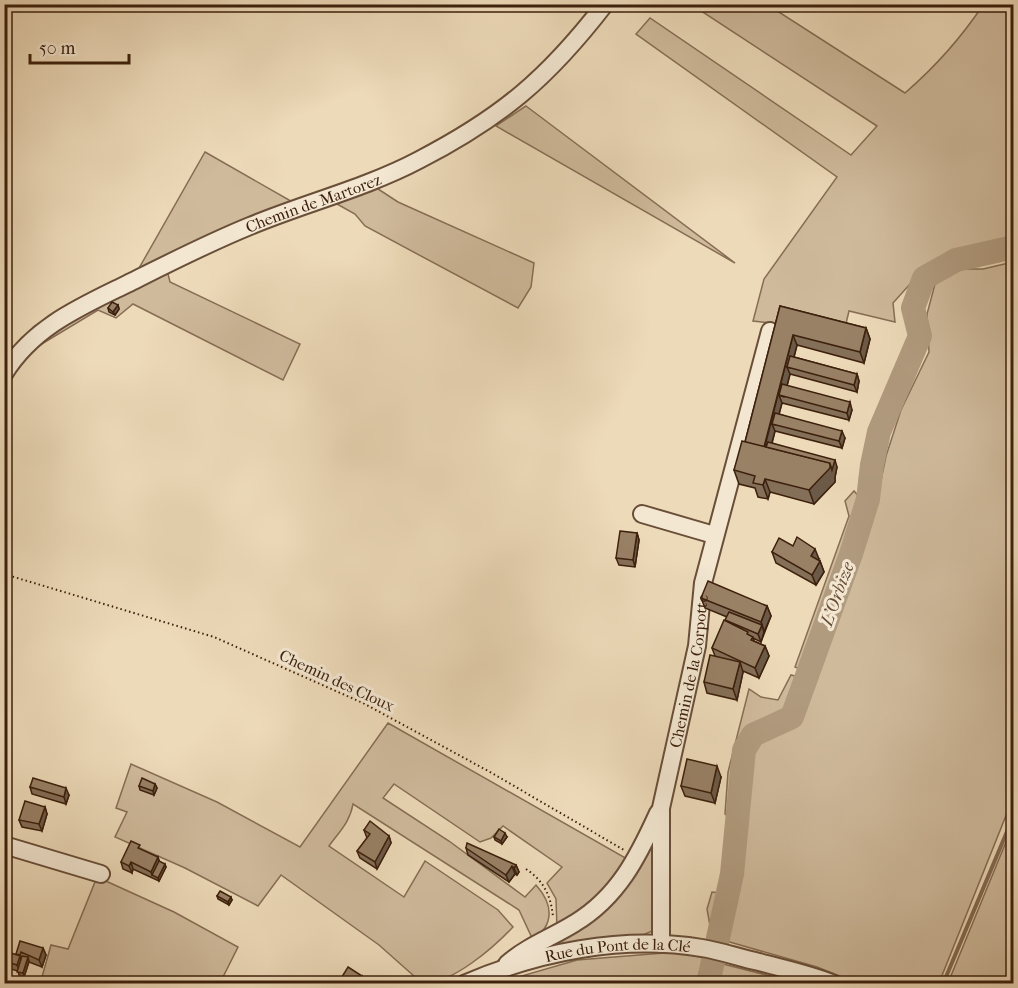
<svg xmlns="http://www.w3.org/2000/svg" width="1018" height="988" font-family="'IM FELL French Canon',serif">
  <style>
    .green { fill: #cfba9c; stroke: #866d54; stroke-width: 1.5 }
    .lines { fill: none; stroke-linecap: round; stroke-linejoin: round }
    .stream { stroke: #836a51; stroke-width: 4 }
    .river { stroke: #b19b7f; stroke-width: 24 }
    .minor-casing { stroke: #694e38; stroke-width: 20 }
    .path { stroke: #3d200d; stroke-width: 2; stroke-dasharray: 1.5 3; stroke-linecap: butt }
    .minor { stroke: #f3e7d2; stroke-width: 16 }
    .wall { fill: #846f58; stroke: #3d200d; stroke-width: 1.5 }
    .shaded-wall { fill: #6b5a47; stroke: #3d200d; stroke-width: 1.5 }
    .building { fill: #998166; stroke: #3d200d; stroke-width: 1.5 }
    .labels { text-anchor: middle; stroke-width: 6; stroke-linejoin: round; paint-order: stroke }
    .street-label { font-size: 16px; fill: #3d200d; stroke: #f3e7d2 }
    .water-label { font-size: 18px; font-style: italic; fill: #664b35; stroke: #f3e7d2 }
  </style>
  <rect width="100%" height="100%" fill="#eddab9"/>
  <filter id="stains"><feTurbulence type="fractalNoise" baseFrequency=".00333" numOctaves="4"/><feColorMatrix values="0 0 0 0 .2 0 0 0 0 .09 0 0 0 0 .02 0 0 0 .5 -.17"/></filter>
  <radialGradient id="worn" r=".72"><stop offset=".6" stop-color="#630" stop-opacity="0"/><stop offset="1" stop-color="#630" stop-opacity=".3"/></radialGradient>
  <g class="green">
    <path d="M692 5H768L905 93C935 67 961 38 983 5H1013V236L953 252 928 264 893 303 895 322 849 311 844 332 753 321 764 279 837 177 636 34 650 18 851 155 877 126Z"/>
    <polygon points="526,106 735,263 496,126"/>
    <polygon points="205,152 296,204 138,270"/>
    <polygon points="375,187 398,202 534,263 531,287 518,308 365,226 355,214 337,204"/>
    <polygon points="1013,262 1013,798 939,983 857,983 817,967 712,937 707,909 712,892 730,894 740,827 725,814 728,772 749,689 761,697 778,700 791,675 810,680 816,675 795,667 849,516 845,501 854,491 874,514 886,456 901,410 929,352 927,314 935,284 959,269 983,269"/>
    <polygon points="167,270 170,282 300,344 283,380 133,304 116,318 98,310 25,354 55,325"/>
    <path d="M388 723 629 860 617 881 557 929 556 899 547 883 562 867 503 826 491 838 480 842 394 784 383 798 449 841 525 897 536 885C553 904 555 924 533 940L519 910 353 804C350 822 339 832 329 846L404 897 425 861 498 910 513 927C493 948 453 983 423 984L379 945 281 875 258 906 185 868 115 837 127 812 116 808 131 764 217 802 300 847Z"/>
    <polygon points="1013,825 1013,983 948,983"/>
    <polygon points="655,831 656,924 652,931 643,935 582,940 543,950 592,918"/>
    <polygon points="97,877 174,912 238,947 220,983 40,984 51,945 68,949"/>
    <polygon points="676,952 704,958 696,983 494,984 577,960"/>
    <polygon points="723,964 798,983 716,983"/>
  </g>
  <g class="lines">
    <polyline class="stream" points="943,984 1014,815"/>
    <polyline class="river" points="708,984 732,874 744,750 753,735 792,717 851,554 868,499 872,465 879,432 920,336 913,308 924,278 956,260 1014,247"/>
    <defs>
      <g id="minor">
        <path id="s1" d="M4 374C33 327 80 307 127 284 167 264 208 243 250 226 305 203 366 188 419 160 502 117 548 78 605 4"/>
        <polyline points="642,514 714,535"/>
        <polyline points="4,845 101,874"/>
        <path id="s2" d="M661 944V808L697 646 703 583 770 331"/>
        <path d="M507 964C527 946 553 937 575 923 618 897 638 857 658 813"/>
        <path id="s3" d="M464 984C537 952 622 935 702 948 721 951 740 958 759 962 785 969 810 974 834 984"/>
      </g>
    </defs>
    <use href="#minor" class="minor-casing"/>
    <g class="path">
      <polyline points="4,574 214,637 363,703 490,772 624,850"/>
      <path d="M526 869C544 881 551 896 553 917"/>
    </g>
    <use href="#minor" class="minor"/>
  </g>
  <g class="wall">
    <polygon points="118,305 119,309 115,315 109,312 108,308"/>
    <polygon points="780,306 866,328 870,339 864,363 797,345 794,357 857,374 859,381 857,392 790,374 787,386 852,410 849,420 782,403 779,414 845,438 842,448 775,431 772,443 837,467 835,477 835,482 814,504 770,492 768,499 758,497 755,488 739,484 734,470 745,442"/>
    <polygon points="637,533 639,540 635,567 619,565 616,558"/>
    <polygon points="772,552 819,559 818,560 820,561 824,572 816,585 776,563"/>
    <polygon points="701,598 767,606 771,616 761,642 753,638 754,641 765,646 769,656 759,678 743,671 743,672 737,700 707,693 704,682 715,656 712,648 727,617 705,608"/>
    <polygon points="721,777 715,803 685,796 681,786"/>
    <polygon points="155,784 157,788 154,795 140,790 139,786"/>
    <polygon points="30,787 69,795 66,804 32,794"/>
    <polygon points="45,807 47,814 42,831 22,827 19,820"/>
    <polygon points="364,830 389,836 391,843 377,869 360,858 357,851 367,838"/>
    <polygon points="494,837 507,837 502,844 495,840"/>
    <polygon points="466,848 516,865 519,872 517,875 515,874 509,882 468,855"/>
    <polygon points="141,850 158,857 159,861 166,867 159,881 133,869 132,873 123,869 121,862"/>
    <polygon points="217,896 232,900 229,905 218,899"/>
    <polygon points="4,945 10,947 12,954 16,955 16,954 43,948 46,955 42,967 29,962 24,977 19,975 18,971 4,967"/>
  </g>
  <g class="shaded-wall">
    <polygon points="118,305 119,309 115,315 113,312"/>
    <polygon points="866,328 870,339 864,363 860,352"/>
    <polygon points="793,335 797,345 791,368 787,367 790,374 784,397 779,395 782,403 776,425 772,424 775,431 769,454 764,450"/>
    <polygon points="857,374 859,381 857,392 854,385"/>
    <polygon points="850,402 852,410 849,420 847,413"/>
    <polygon points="842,431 845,438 842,448 839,441"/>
    <polygon points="835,460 837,467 835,477 835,482 814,504 809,490"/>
    <polygon points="765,479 770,492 768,499 763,485"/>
    <polygon points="637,533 639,540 635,567 633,560"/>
    <polygon points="815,549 819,559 815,566 811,556"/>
    <polygon points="820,561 824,572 816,585 812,575"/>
    <polygon points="767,606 771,616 764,632 761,622"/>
    <polygon points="762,625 764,632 761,642 758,634"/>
    <polygon points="765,646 769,656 759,678 755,668"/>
    <polygon points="740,662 743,672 737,700 733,689"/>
    <polygon points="6,763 8,767 6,773 4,769"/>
    <polygon points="717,766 721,777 715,803 711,793"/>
    <polygon points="155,784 157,788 154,795 153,791"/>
    <polygon points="66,788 69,795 66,804 64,797"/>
    <polygon points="45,807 47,814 42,831 39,824"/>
    <polygon points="505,833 507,837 502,844 501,841"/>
    <polygon points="389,836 391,843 377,869 375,862"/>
    <polygon points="158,857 160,864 152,875 151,872"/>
    <polygon points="131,862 133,869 132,873 129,866"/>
    <polygon points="165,864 166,867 159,881 158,878"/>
    <polygon points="516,865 519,872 517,875 514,868"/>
    <polygon points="512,866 515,874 509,882 506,875"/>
    <polygon points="231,897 232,900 229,905 228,902"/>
    <polygon points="43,948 46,955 42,967 39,960"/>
    <polygon points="20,956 22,963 20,972 17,965"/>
    <polygon points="28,957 29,961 24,977 23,973"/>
    <polygon points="362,976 364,983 356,984"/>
  </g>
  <g class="building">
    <polygon points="112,302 118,305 113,312 108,308"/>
    <polygon points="780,306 866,328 860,352 793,335 764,447 745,442"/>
    <polygon points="790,356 857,374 854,385 787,367"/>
    <polygon points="782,384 850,402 847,413 779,395"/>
    <polygon points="775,413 842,431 839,441 772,424"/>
    <polygon points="742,441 830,463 830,468 809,490 765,479 763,485 753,483 755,476 734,470"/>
    <polygon points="768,442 835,460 832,470 830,463 766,447"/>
    <polygon points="620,531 637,533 633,560 616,558"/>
    <polygon points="797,537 815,549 811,556 820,561 812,575 772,552 779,538 793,546"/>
    <polygon points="708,581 767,606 761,622 701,598"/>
    <polygon points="729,612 762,625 758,634 725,620"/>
    <polygon points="724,620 748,632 747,634 753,637 751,640 765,646 755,668 712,648"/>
    <polygon points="710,655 740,662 733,689 704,682"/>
    <polygon points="687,759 717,766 711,793 681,786"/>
    <polygon points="33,778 66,788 64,797 30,787"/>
    <polygon points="142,778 155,784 153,791 139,786"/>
    <polygon points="25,801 45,807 39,824 19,820"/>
    <polygon points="370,821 389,836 375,862 357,851 370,834 364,830"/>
    <polygon points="499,829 505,833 501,841 494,837"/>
    <polygon points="131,841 140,845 138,848 158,857 151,872 131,862 129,866 121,862"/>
    <polygon points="467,843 516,865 514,868 512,866 506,875 466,848"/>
    <polygon points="159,861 165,864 158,878 152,875"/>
    <polygon points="220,891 231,897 228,902 217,896"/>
    <polygon points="20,941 43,948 39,960 21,952 20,955 16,954"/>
    <polygon points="4,945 10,947 8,952 20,956 17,965 4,961"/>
    <polygon points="22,956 28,957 23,973 17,972"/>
    <polygon points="348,967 362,976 356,984 344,984 340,980"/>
    <polygon points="328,979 335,984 326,984"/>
  </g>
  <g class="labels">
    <g class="street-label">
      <text dy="6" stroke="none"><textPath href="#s1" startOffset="358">Chemin de Martorez</textPath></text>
      <text dy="6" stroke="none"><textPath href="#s2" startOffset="276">Chemin de la Corpotte</textPath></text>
      <text transform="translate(337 680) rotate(25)" y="6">Chemin des Cloux</text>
      <text dy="6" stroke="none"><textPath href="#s3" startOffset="159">Rue du Pont de la Clé</textPath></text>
    </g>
    <g class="water-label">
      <text transform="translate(837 594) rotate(-70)" y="6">L'Orbize</text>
    </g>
  </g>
  <rect width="1018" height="988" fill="none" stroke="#eddab9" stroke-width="24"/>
  <rect x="6" y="6" width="1006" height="976" fill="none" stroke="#3d200d" stroke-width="3"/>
  <rect x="12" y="12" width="994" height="964" fill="none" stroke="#3d200d" stroke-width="1.5"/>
  <path d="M30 54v9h99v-9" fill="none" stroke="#3d200d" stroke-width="3"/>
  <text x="39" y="54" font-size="18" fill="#3d200d" stroke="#f3e7d2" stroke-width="4.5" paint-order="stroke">50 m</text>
  <rect width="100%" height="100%" filter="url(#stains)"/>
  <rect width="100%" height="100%" fill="url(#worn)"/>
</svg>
